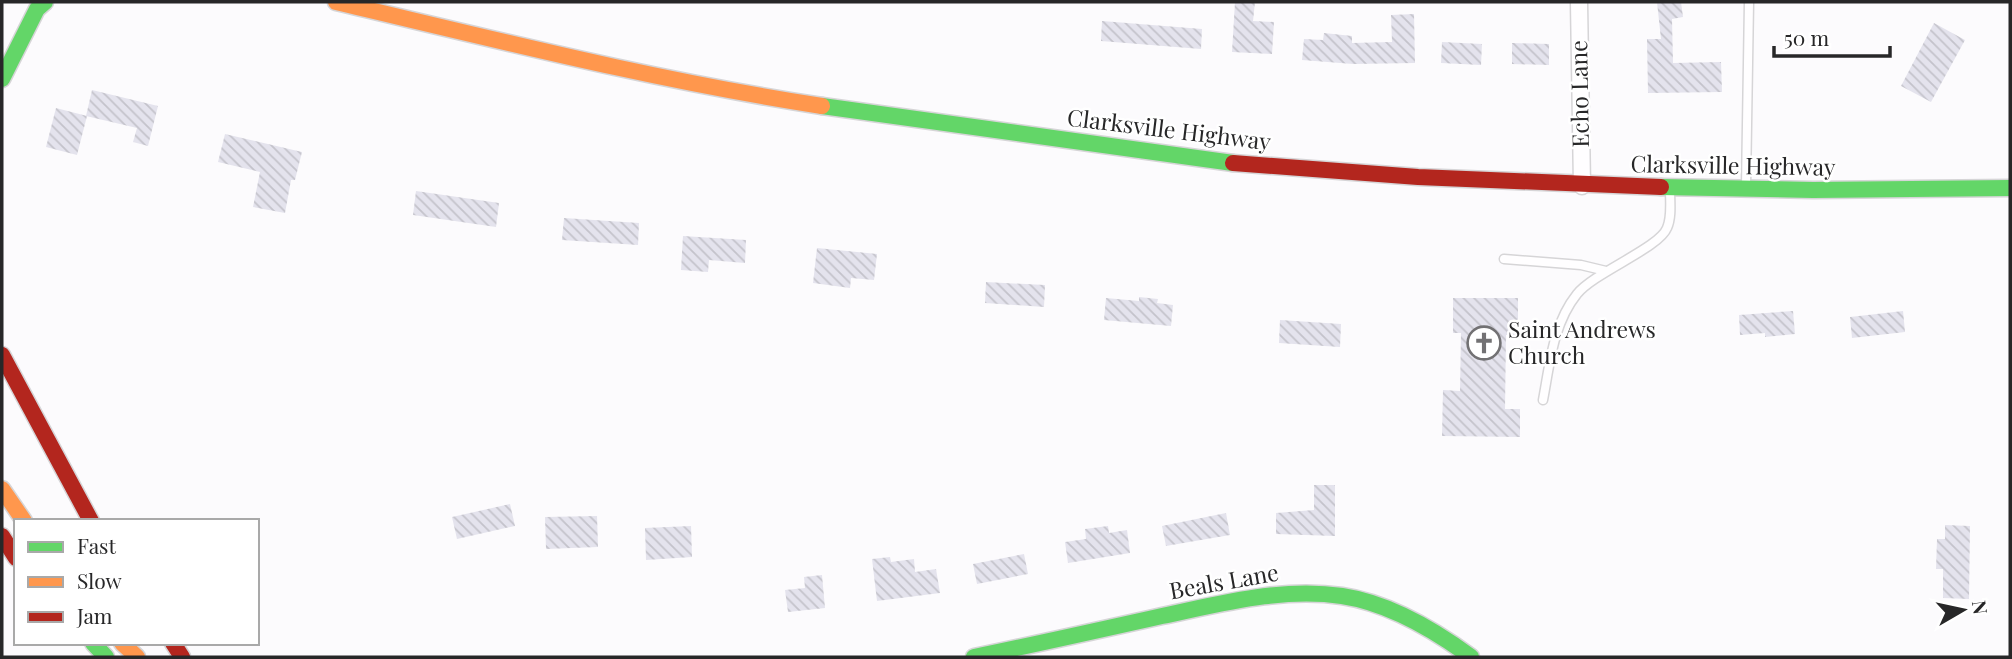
<svg xmlns="http://www.w3.org/2000/svg" width="2012" height="659" font-family="'Playfair Display',serif">
  <style>
    .building { fill: url(#building-back-hatch) }
    .lines { fill: none; stroke-linecap: round; stroke-linejoin: round }
    .lane-casing { stroke: #d6d5d7; stroke-width: 11 }
    .street-casing { stroke: #d6d5d7; stroke-width: 19 }
    .fast-casing { stroke: #d6d5d7; stroke-width: 19 }
    .slow-casing { stroke: #d6d5d7; stroke-width: 19 }
    .jam-casing { stroke: #d6d5d7; stroke-width: 19 }
    .lane { stroke: #fffeff; stroke-width: 8 }
    .street { stroke: #fffeff; stroke-width: 16 }
    .fast { stroke: #63d668; stroke-width: 16 }
    .slow { stroke: #ff974d; stroke-width: 16 }
    .jam { stroke: #b3261e; stroke-width: 16 }
    .labels { text-anchor: middle; stroke-width: 5; stroke-linejoin: round; paint-order: stroke }
    .street-label { font-size: 23px; fill: #272728; stroke: #fff }
    .poi-label { font-size: 23px; fill: #272728; stroke: #fff; text-anchor: start }
  </style>
  <defs>
    <pattern id="building-back-hatch" width="6" height="6" patternUnits="userSpaceOnUse" patternTransform="scale(1.75)"><rect width="6" height="6" fill="#e4e3ed"/><path d="M-1 5l2 2M0 0l6 6M5-1l2 2" fill="none" stroke="#c4c3cb"/></pattern>
  </defs>
  <rect width="100%" height="100%" fill="#fcfbfd"/>
  <g class="building">
    <polygon points="1235,2 1255,2 1253,21 1274,22 1272,54 1232,52"/>
    <polygon points="1657,2 1681,2 1683,17 1672,19 1673,63 1721,62 1722,92 1648,93 1647,39 1661,39"/>
    <polygon points="1414,14 1415,63 1353,64 1302,60 1304,39 1323,40 1324,33 1352,36 1352,43 1392,42 1391,15"/>
    <polygon points="1102,21 1202,29 1201,49 1101,41"/>
    <polygon points="1934,23 1965,40 1931,102 1901,86"/>
    <polygon points="1442,42 1482,44 1481,65 1441,63"/>
    <polygon points="1512,43 1549,44 1549,65 1512,64"/>
    <polygon points="92,90 158,106 148,146 133,142 137,128 86,116"/>
    <polygon points="56,108 87,116 77,155 46,147"/>
    <polygon points="225,134 302,152 295,180 291,180 285,213 253,207 260,172 218,162"/>
    <polygon points="416,191 499,203 496,227 413,215"/>
    <polygon points="564,218 639,223 638,245 562,240"/>
    <polygon points="683,236 746,240 745,263 709,260 708,272 681,270"/>
    <polygon points="817,248 877,254 874,280 851,278 850,288 813,283"/>
    <polygon points="986,282 1045,285 1044,307 985,303"/>
    <polygon points="1139,297 1158,299 1157,303 1173,305 1171,326 1104,320 1106,298 1139,301"/>
    <polygon points="1453,298 1518,298 1518,335 1506,335 1505,409 1520,409 1520,437 1442,436 1443,390 1460,391 1461,333 1453,333"/>
    <polygon points="1793,311 1795,334 1765,337 1765,333 1740,335 1739,315"/>
    <polygon points="1903,311 1905,332 1852,338 1850,317"/>
    <polygon points="1280,320 1341,324 1340,347 1279,343"/>
    <polygon points="1314,485 1335,485 1335,536 1276,534 1276,513 1314,510"/>
    <polygon points="510,504 515,526 457,539 452,517"/>
    <polygon points="1226,513 1230,535 1166,546 1162,526"/>
    <polygon points="597,516 598,547 546,549 545,517"/>
    <polygon points="1945,525 1970,526 1969,599 1943,598 1943,569 1936,569 1937,539 1945,539"/>
    <polygon points="691,526 692,557 646,560 645,528"/>
    <polygon points="1108,526 1109,533 1127,530 1130,553 1068,563 1065,542 1086,539 1085,529"/>
    <polygon points="1024,554 1028,574 977,584 973,564"/>
    <polygon points="890,557 891,562 914,559 915,572 936,569 940,593 877,601 872,559"/>
    <polygon points="822,575 825,608 788,612 785,590 805,588 804,577"/>
  </g>
  <g class="lines">
    <defs>
      <g id="lane">
        <polyline points="1746,186 1749,2"/>
        <polyline points="1504,259 1581,265 1606,271"/>
        <path d="M1543 400C1550 363 1553 324 1577 294 1595 272 1659 248 1667 228 1672 217 1670 202 1670 190"/>
      </g>
      <polyline id="street" points="1579,2 1582,186"/>
      <g id="fast">
        <polyline points="2,79 37,9 45,2"/>
        <polyline points="822,106 1233,163"/>
        <polyline points="1661,187 1813,190 2010,188"/>
        <polyline points="93,643 106,657"/>
        <path d="M974 657C1037 644 1099 630 1162 616 1220 604 1281 587 1342 596 1389 603 1433 629 1471 657"/>
      </g>
      <g id="slow">
        <path d="M336 2C497 40 658 81 822 106"/>
        <polyline points="2,489 24,521"/>
        <polyline points="122,643 137,657"/>
      </g>
      <g id="jam">
        <polyline points="1233,163 1418,177 1661,187"/>
        <polyline points="2,355 91,521"/>
        <polyline points="2,536 16,558"/>
        <polyline points="173,643 182,657"/>
      </g>
    </defs>
    <use href="#lane" class="lane-casing"/>
    <use href="#street" class="street-casing"/>
    <use href="#fast" class="fast-casing"/>
    <use href="#slow" class="slow-casing"/>
    <use href="#jam" class="jam-casing"/>
    <use href="#lane" class="lane"/>
    <use href="#street" class="street"/>
    <use href="#fast" class="fast"/>
    <use href="#slow" class="slow"/>
    <use href="#jam" class="jam"/>
  </g>
  <defs>
    <symbol id="church-ring" viewBox="-11 -11 22 22"><circle r="9.5" fill="#fff" stroke="#727173" stroke-width="1.5"/><path d="M-1.2-6h2.4v3.5h3.3v2.4h-3.3V6h-2.4V-.1h-3.3v-2.4h3.3Z" fill="#727173"/></symbol>
  </defs>
  <g fill-rule="evenodd">
    <use href="#church-ring" x="1465" y="324" width="38" height="38"/>
  </g>
  <g class="labels">
    <g class="street-label">
      <text transform="translate(1580 94) rotate(-91)" y="8">Echo Lane</text>
      <text transform="translate(1169 130) rotate(7)" y="8">Clarksville Highway</text>
      <text transform="translate(1733 166) rotate(1)" y="8">Clarksville Highway</text>
      <text transform="translate(1224 582) rotate(-10)" y="8">Beals Lane</text>
    </g>
    <g class="poi-label">
      <text x="1508" y="338">Saint Andrews<tspan x="1508" dy="26">Church</tspan></text>
    </g>
  </g>
  <rect width="2012" height="659" fill="none" stroke="#272728" stroke-width="7"/>
  <rect x="14" y="519" width="245" height="126" fill="#ffffff" stroke="#a9a9a9" stroke-width="2"/>
  <rect x="28" y="542" width="35" height="10" fill="#63d668" stroke="#a9a9a9" stroke-width="2"/>
  <text x="77" y="554" font-size="21" fill="#272728">Fast</text>
  <rect x="28" y="577" width="35" height="10" fill="#ff974d" stroke="#a9a9a9" stroke-width="2"/>
  <text x="77" y="589" font-size="21" fill="#272728">Slow</text>
  <rect x="28" y="612" width="35" height="10" fill="#b3261e" stroke="#a9a9a9" stroke-width="2"/>
  <text x="77" y="624" font-size="21" fill="#272728">Jam</text>
  <g transform="translate(1963 610) rotate(81)" stroke="#ffffff" stroke-width="5" paint-order="stroke">
  <path d="M0-5L12 26L0 18L-12 26Z" fill="#272728"/>
  <text y="-10" font-size="19" font-weight="bold" text-anchor="middle" fill="#272728">N</text>
  </g>
  <path d="M1774 46v10h116v-10" fill="none" stroke="#272728" stroke-width="3.5"/>
  <text x="1784" y="46" font-size="21" fill="#272728" stroke="#ffffff" stroke-width="5" paint-order="stroke">50 m</text>
</svg>
